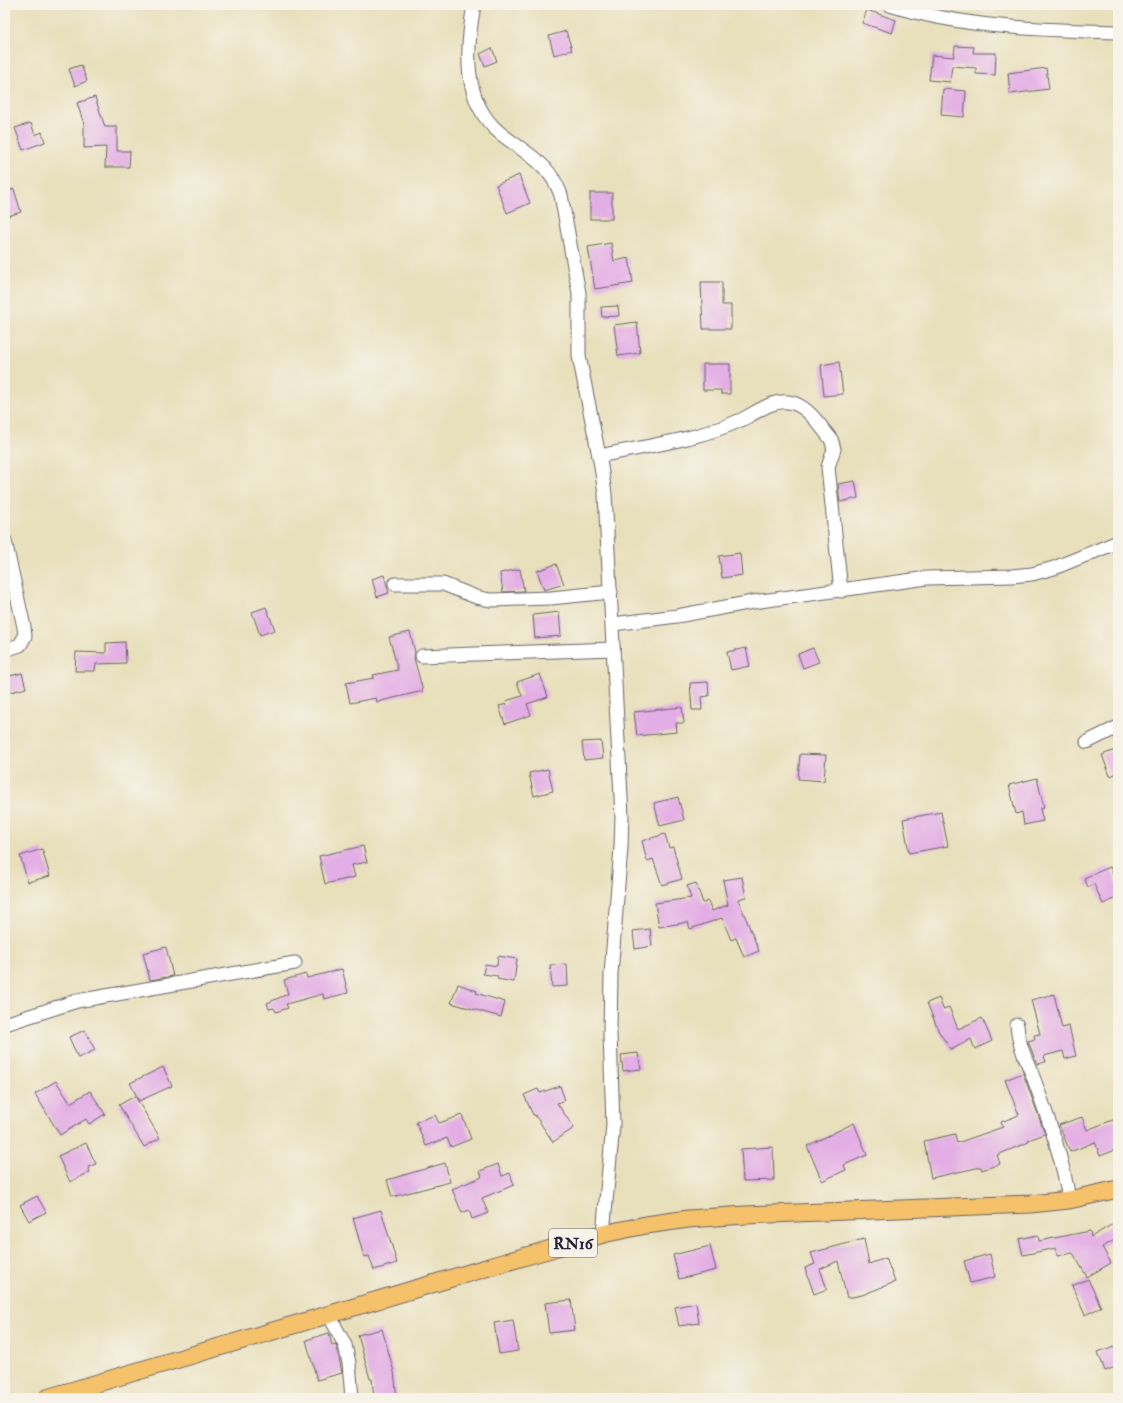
<svg xmlns="http://www.w3.org/2000/svg" width="1123" height="1403" font-family="'IM FELL Double Pica',serif">
  <style>
    .building { fill: #e3ade5 }
    .lines { fill: none; stroke-linecap: round; stroke-linejoin: round }
    .minor-casing { stroke: #676468; stroke-width: 15 }
    .major-casing { stroke: #676468; stroke-width: 19 }
    .minor { stroke: #fff; stroke-width: 13 }
    .major { stroke: #f5c16b; stroke-width: 17 }
    .labels { text-anchor: middle; stroke-width: 3; stroke-linejoin: round; paint-order: stroke }
    .shield { fill: #f7f3e8; stroke: #62616f; stroke-width: 1 }
    .shield-label { font-size: 16px; font-weight: bold; fill: #22223b }
  </style>
  <rect width="100%" height="100%" fill="#f7f3e8"/>
  <filter id="ink" filterUnits="userSpaceOnUse"><feTurbulence type="fractalNoise" baseFrequency=".025" numOctaves="2"/><feDisplacementMap in="SourceGraphic" scale="8" xChannelSelector="R" yChannelSelector="G"/><feConvolveMatrix kernelMatrix="1 2 1 2 8 2 1 2 1" color-interpolation-filters="sRGB"/></filter>
  <filter id="wash" filterUnits="userSpaceOnUse"><feTurbulence type="fractalNoise" baseFrequency=".012" numOctaves="4" result="noise"/><feDisplacementMap in="SourceGraphic" scale="16" xChannelSelector="R" yChannelSelector="G"/><feGaussianBlur stdDeviation="0.9" result="paint"/><feColorMatrix in="noise" values="0 0 0 0 0 0 0 0 0 0 0 0 0 0 0 0 0 1.4 0 .05"/><feComposite in="paint" operator="in"/></filter>
  <g filter="url(#wash)">
    <rect width="100%" height="100%" fill="#e8dfbb"/>
    <g id="blocks">
      <g class="building">
        <polygon points="867,10 896,20 892,33 862,23"/>
        <polygon points="566,31 572,50 554,55 549,36"/>
        <polygon points="955,46 974,47 973,53 996,53 995,75 976,74 976,68 952,66 950,82 929,80 932,55 954,57"/>
        <polygon points="492,48 497,61 485,66 480,54"/>
        <polygon points="81,65 87,81 75,86 69,69"/>
        <polygon points="1046,68 1049,89 1010,94 1008,73"/>
        <polygon points="943,89 966,91 964,117 941,115"/>
        <polygon points="95,97 105,127 117,127 117,151 130,151 129,167 105,167 106,147 84,148 84,124 77,103"/>
        <polygon points="31,123 35,135 42,132 45,142 23,150 15,128"/>
        <polygon points="519,175 530,203 507,213 496,185"/>
        <polygon points="14,189 21,212 5,217 5,192"/>
        <rect x="590" y="193" width="22" height="26"/>
        <polygon points="611,243 614,261 629,258 633,283 595,289 588,247"/>
        <polygon points="701,282 722,282 722,305 731,305 731,329 703,329"/>
        <polygon points="618,306 619,316 602,317 601,307"/>
        <polygon points="637,322 640,353 618,356 614,325"/>
        <polygon points="839,362 843,394 824,396 821,365"/>
        <polygon points="703,364 730,364 730,394 721,394 721,390 703,390"/>
        <polygon points="855,481 858,498 840,502 838,484"/>
        <polygon points="740,553 742,575 722,578 719,556"/>
        <polygon points="556,564 564,584 544,590 537,571"/>
        <polygon points="520,569 524,591 503,592 500,573"/>
        <polygon points="384,575 389,593 377,597 372,579"/>
        <polygon points="266,607 275,630 260,635 252,612"/>
        <polygon points="559,612 561,636 535,638 533,615"/>
        <polygon points="410,632 415,652 414,658 423,691 377,702 376,698 350,703 346,683 374,678 373,675 398,670 389,637"/>
        <polygon points="125,642 126,663 96,664 95,671 75,671 76,652 106,653 106,643"/>
        <polygon points="746,648 750,666 731,670 727,652"/>
        <polygon points="813,648 819,662 803,668 798,654"/>
        <polygon points="22,673 26,688 7,693 5,677"/>
        <polygon points="540,674 548,697 527,704 531,715 505,724 499,706 507,704 506,701 522,696 517,682"/>
        <polygon points="708,682 709,696 701,697 702,710 692,710 690,683"/>
        <polygon points="682,707 684,723 676,723 677,732 637,736 634,712"/>
        <polygon points="601,741 603,758 584,760 582,742"/>
        <polygon points="1118,749 1118,773 1110,776 1102,755"/>
        <polygon points="800,754 826,755 824,781 798,779"/>
        <polygon points="548,769 553,791 534,796 529,773"/>
        <polygon points="1037,778 1044,808 1040,809 1043,821 1024,825 1022,812 1016,814 1009,785"/>
        <polygon points="678,797 684,820 660,826 654,803"/>
        <polygon points="941,812 948,846 909,853 903,819"/>
        <polygon points="665,834 669,848 673,847 682,879 662,885 653,859 647,861 642,841"/>
        <polygon points="363,846 367,862 352,865 355,877 325,884 319,856"/>
        <polygon points="42,849 50,876 28,882 20,856"/>
        <polygon points="1110,867 1118,885 1118,897 1103,904 1094,884 1088,887 1084,878"/>
        <polygon points="742,877 746,897 738,899 759,951 744,957 736,938 731,940 722,918 690,929 688,922 659,927 655,903 691,898 687,886 696,883 703,903 708,901 712,911 728,905 723,880"/>
        <polygon points="650,929 652,946 635,949 633,931"/>
        <polygon points="166,947 173,976 150,980 143,953"/>
        <polygon points="498,956 517,959 514,982 497,979 498,976 483,974 485,964 497,966"/>
        <polygon points="567,964 568,986 552,987 550,965"/>
        <polygon points="342,969 348,993 324,999 323,994 286,1004 288,1008 276,1012 274,1008 269,1009 267,1003 288,994 284,980 306,974 307,978"/>
        <polygon points="458,984 477,991 476,993 505,1002 501,1017 451,1003"/>
        <polygon points="1054,994 1062,1028 1069,1026 1076,1056 1065,1059 1063,1051 1044,1056 1046,1062 1037,1064 1028,1041 1035,1039 1034,1035 1040,1034 1031,1000"/>
        <polygon points="939,998 943,1009 949,1007 958,1029 982,1018 992,1041 975,1049 971,1039 951,1050 939,1032 927,1003"/>
        <polygon points="85,1030 95,1050 78,1058 69,1037"/>
        <polygon points="638,1053 641,1069 623,1071 621,1055"/>
        <polygon points="163,1067 172,1086 139,1101 130,1083"/>
        <polygon points="1023,1073 1045,1134 1028,1140 1029,1142 997,1155 1000,1164 982,1170 981,1167 931,1178 924,1141 955,1134 957,1143 1003,1127 1001,1122 1019,1115 1005,1080"/>
        <polygon points="56,1081 70,1103 90,1091 105,1114 89,1124 86,1119 60,1135 35,1094"/>
        <polygon points="560,1086 565,1100 557,1103 574,1128 553,1142 535,1115 533,1115 524,1095 538,1089 540,1093"/>
        <polygon points="135,1096 160,1138 144,1147 119,1105"/>
        <polygon points="435,1115 439,1123 462,1115 471,1139 451,1147 447,1138 426,1146 416,1122"/>
        <polygon points="1082,1117 1087,1130 1118,1118 1118,1149 1100,1156 1095,1142 1070,1152 1059,1125"/>
        <polygon points="854,1123 867,1155 844,1165 846,1170 822,1181 807,1146"/>
        <polygon points="86,1143 96,1164 88,1167 90,1172 70,1182 58,1156"/>
        <polygon points="773,1147 774,1180 743,1181 741,1149"/>
        <polygon points="445,1163 450,1182 392,1197 387,1180"/>
        <polygon points="498,1164 502,1176 510,1173 514,1185 482,1198 488,1213 472,1219 469,1210 462,1213 452,1189 482,1177 480,1171"/>
        <polygon points="37,1196 46,1212 29,1221 20,1205"/>
        <polygon points="381,1210 397,1263 374,1270 369,1256 364,1257 353,1218"/>
        <polygon points="1118,1221 1118,1238 1102,1247 1111,1263 1087,1277 1073,1253 1057,1256 1056,1248 1023,1255 1019,1239 1038,1235 1039,1241 1090,1231 1091,1237"/>
        <polygon points="864,1239 869,1264 886,1258 895,1282 862,1295 847,1298 838,1261 820,1269 827,1289 814,1294 805,1268 815,1264 811,1253"/>
        <polygon points="710,1246 716,1270 679,1279 673,1255"/>
        <polygon points="990,1254 995,1277 970,1283 964,1261"/>
        <polygon points="1088,1279 1101,1307 1085,1315 1072,1286"/>
        <polygon points="571,1300 575,1330 549,1333 545,1303"/>
        <polygon points="696,1303 699,1323 679,1326 675,1307"/>
        <polygon points="513,1320 518,1351 499,1354 494,1323"/>
        <polygon points="382,1329 394,1372 397,1398 374,1398 372,1379 370,1379 358,1335"/>
        <polygon points="329,1333 332,1345 336,1344 337,1348 342,1373 317,1380 306,1340"/>
        <polygon points="1114,1346 1118,1356 1118,1366 1105,1371 1098,1352"/>
      </g>
    </g>
  </g>
  <g filter="url(#ink)">
    <use href="#blocks" fill-opacity="0" stroke="#676468" stroke-width="1"/>
    <g class="lines">
      <defs>
        <g id="minor">
          <path d="M474 5C466 49 462 102 500 133 526 154 549 162 561 195L579 293V356L601 466 605 494 622 816 621 847 611 974 610 1033 613 1125 603 1234"/>
          <path d="M890 5C963 28 1042 30 1118 32"/>
          <path d="M599 456C646 446 697 440 741 420 756 413 771 400 788 402 807 404 820 426 831 439L834 449 828 467 841 591"/>
          <polyline points="5,541 24,627 25,636 20,645 5,650"/>
          <polyline points="395,584 443,584 476,597 490,600 551,598 611,592"/>
          <polyline points="613,624 677,616 753,602 927,578 1012,576 1032,574 1054,568 1118,542"/>
          <polyline points="422,656 613,649"/>
          <polyline points="1087,742 1118,727"/>
          <polyline points="5,1024 77,1001 295,963"/>
          <path d="M1017 1025C1018 1046 1028 1062 1035 1082 1049 1121 1063 1159 1069 1200"/>
          <polyline points="329,1315 345,1345 349,1363 352,1398"/>
        </g>
        <polyline id="major" points="47,1398 530,1255 603,1234 646,1225 688,1219 745,1215 1031,1204 1069,1200 1118,1189"/>
      </defs>
      <use href="#minor" class="minor-casing"/>
      <use href="#major" class="major-casing"/>
      <use href="#minor" class="minor"/>
      <use href="#major" class="major"/>
    </g>
  </g>
  <g class="labels">
    <rect class="shield" x="549" y="1229" width="48" height="28" rx="3"/>
    <g class="shield-label">
      <text x="573" y="1249">RN16</text>
    </g>
  </g>
  <rect width="1123" height="1403" fill="none" stroke="#f7f3e8" stroke-width="20"/>
</svg>
